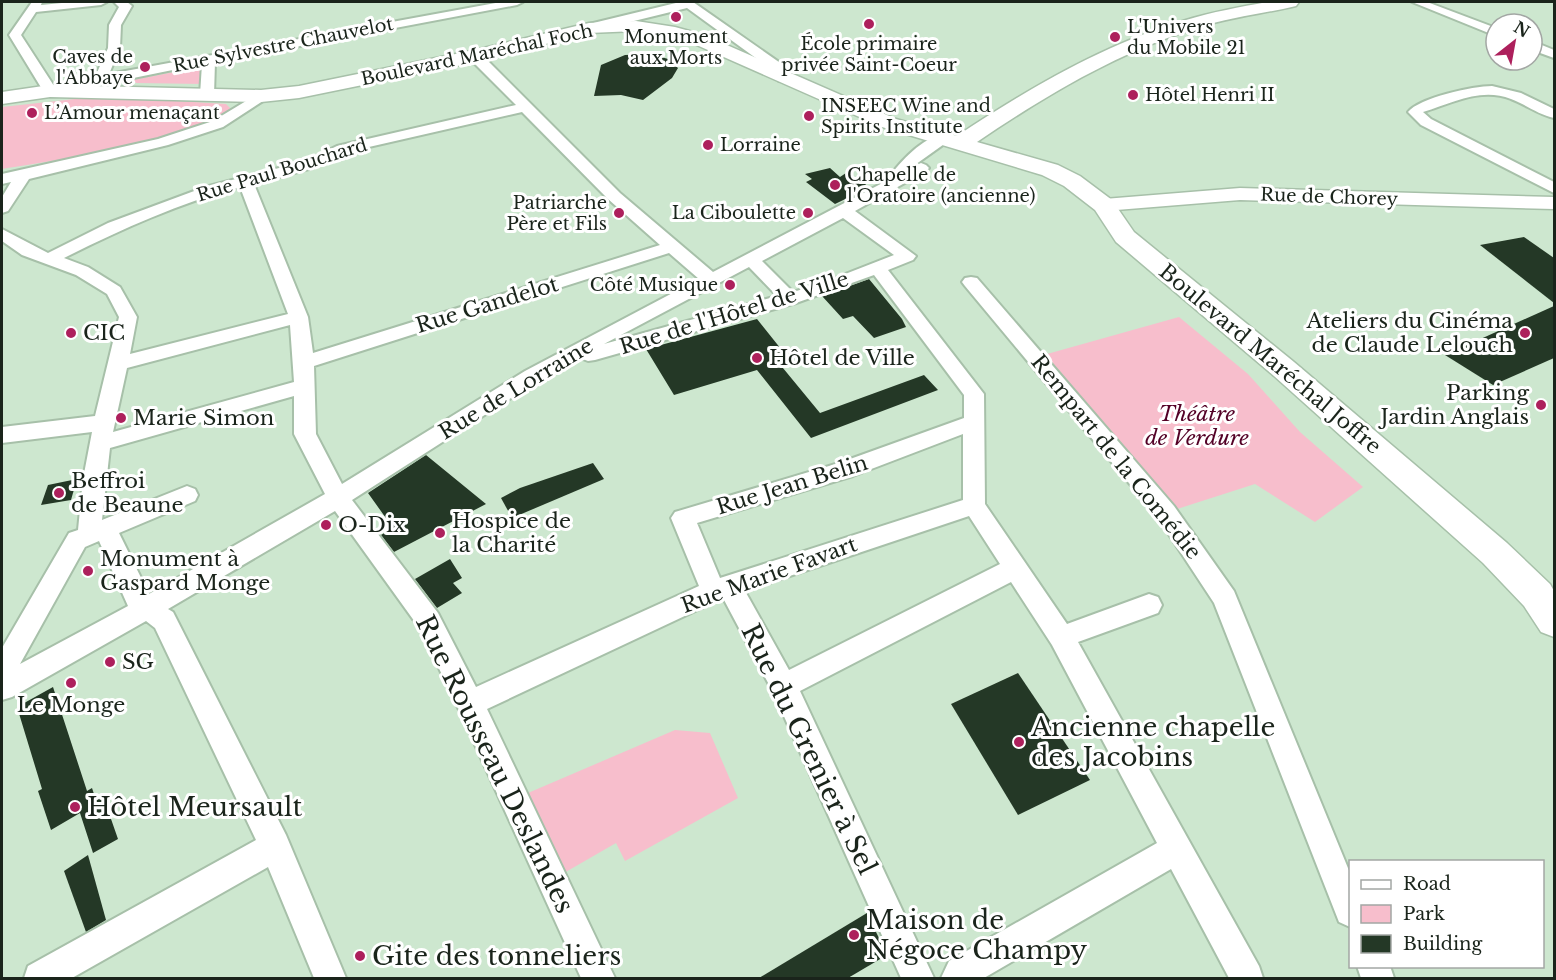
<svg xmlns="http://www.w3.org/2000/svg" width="1556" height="980" font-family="'Libre Baskerville',serif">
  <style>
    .green { fill: #f7becc }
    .building { fill: #243826 }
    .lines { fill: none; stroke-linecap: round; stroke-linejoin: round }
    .minor-casing { stroke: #a7c0a9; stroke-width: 4 }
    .tertiary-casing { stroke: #a7c0a9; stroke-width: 3 }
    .primary-casing { stroke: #a7c0a9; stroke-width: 3 }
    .minor { fill: #fff; fill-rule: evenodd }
    .tertiary { fill: #fff; fill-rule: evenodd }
    .primary { fill: #fff; fill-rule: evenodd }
    .poi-dot { fill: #ad205c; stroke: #fff; stroke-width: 2 }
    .labels { text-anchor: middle; stroke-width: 6; stroke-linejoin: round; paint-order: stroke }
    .far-poi-label { font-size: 18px; fill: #1a241b; stroke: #fff; text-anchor: start }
    .far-street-label { font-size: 18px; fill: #1a241b; stroke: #fff }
    .street-label { font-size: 21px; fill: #1a241b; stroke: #fff }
    .poi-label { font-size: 21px; fill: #1a241b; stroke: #fff; text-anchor: start }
    .park-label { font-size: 21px; font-style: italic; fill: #530026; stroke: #fff }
    .near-poi-label { font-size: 26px; fill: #1a241b; stroke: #fff; text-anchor: start }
    .near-street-label { font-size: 26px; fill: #1a241b; stroke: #fff }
  </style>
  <rect width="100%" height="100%" fill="#cde7cf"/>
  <g class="green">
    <polygon points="205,66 204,84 136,83 133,80"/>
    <path d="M75 99H143L226 104 231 109C211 140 42 162 2 169V107Z"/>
    <polygon points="1179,317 1248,374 1300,432 1363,487 1315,522 1255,484 1174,510 1040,356"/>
    <polygon points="675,730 710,733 738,798 625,861 616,843 557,877 521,796"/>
  </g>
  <g class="building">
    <polygon points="651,54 668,59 678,68 672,78 643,100 621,95 594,96 601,65 625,55"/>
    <polygon points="830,168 840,177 846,173 866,184 860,192 835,204 806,182 812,179 805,174"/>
    <polygon points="1524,237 1554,258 1554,303 1480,245"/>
    <polygon points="869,279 902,319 906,327 874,338 853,316 843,319 822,296"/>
    <polygon points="1554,306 1554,358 1493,385 1445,355"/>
    <polygon points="757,319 789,359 778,362 820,413 924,375 938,390 811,438 757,370 674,395 646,349"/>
    <polygon points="426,455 486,504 394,552 381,535 393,528 368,493"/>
    <polygon points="593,463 604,479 512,518 501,498 520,488"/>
    <polygon points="77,479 71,500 41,505 48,485"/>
    <polygon points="450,559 462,578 453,583 462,593 437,608 415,579"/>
    <polygon points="1018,673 1090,780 1018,815 951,704"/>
    <polygon points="53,687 87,791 92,788 96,800 103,796 118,839 93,853 80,813 51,830 38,791 42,789 17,707"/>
    <polygon points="88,855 106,920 86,932 64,871"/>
    <polygon points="867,913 887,955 848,978 759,978"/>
  </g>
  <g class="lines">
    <defs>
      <g id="minor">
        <polygon points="32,2 42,2 41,5 72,2 107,2 101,5 36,12 21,35 54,86 95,77 108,48 109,25 119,7 114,2 127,2 132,6 121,25 120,48 109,74 501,2 523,2 517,5 215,62 214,95 207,99 200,95 202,64 50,95 45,94 9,35"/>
        <polygon points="680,2 693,2 786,67 791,78 789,81 779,81 775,72 687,8 589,32 583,28 585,25"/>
        <polygon points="1412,2 1427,2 1496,28 1496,36"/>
        <polygon points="1532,41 1554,50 1554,58 1532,50"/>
        <path d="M475 52 480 53 620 193 713 272 892 178 890 176C900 162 928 131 947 136L949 139 947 142 912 167 921 163 926 165 929 168 926 171 855 211 916 256 913 260 888 270 984 394 985 504 1067 624 1149 594 1158 597 1162 605 1158 613 1078 642 1259 966 1263 978H1229L1171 869 984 978H941L949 961 1157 843 1052 645 1011 582 800 691 934 978H901L774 694 723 598 487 709 615 978H581L460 712 420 629 335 511 168 609 173 612 286 835 346 978H314L268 867 72 978H24L28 966 256 840 155 628 146 621 12 697 2 700V648L69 533 78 530 83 479 92 432 2 443V427L95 416 119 317 107 294 76 275 22 255 2 241V229L48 253 108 223 205 187 306 161 337 146 516 105 470 59 469 56ZM522 112 608 199 660 245 313 353 308 317 254 184 316 167 347 152ZM240 187 288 314 130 354 137 317 120 287 88 267 64 258C120 230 179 203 240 187ZM843 218 894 255 817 285 793 292 762 261ZM669 253 699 279 525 371 342 484 316 434 314 366ZM749 267 777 296 604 344ZM874 275 964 395V418L839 463 675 512 671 518 699 586 476 687 438 613 352 500 511 398 580 358 588 361 595 360 796 303ZM290 325 294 382 113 432 127 368ZM294 396V434L325 494 149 594 119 533 195 501 198 495 195 489 187 486 102 520 110 448ZM963 434V500L720 578 697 523 853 476ZM969 516 1000 564 789 670 745 591ZM99 541 128 606 20 664 85 547Z"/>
        <path d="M1492 86 1521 93 1554 109V118C1539 115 1525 104 1511 99 1481 87 1452 103 1423 112L1431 119 1554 182V193L1421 125 1408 112C1419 98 1473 86 1492 86Z"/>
        <polygon points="261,92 268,96 266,99 223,127 168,145 29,179 8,211 2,213 2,197 11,182 2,184 2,174 158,139 213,121"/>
        <polygon points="971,277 977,278 1174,506 1234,591 1350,873 1350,927 1339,922 1214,603 1158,518 965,286 962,282 965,278"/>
        <polygon points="1357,966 1390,966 1394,978 1361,978"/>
      </g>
      <polygon id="tertiary" points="1240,188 1554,197 1554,209 1240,200 1104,211 1097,209 1094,205 1097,201 1104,199"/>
      <path id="primary" d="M1267 2H1299L1296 6C1263 14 1229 17 1197 28 1118 52 1045 96 977 142L1058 165 1080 176 1112 200 1134 232 1294 362 1507 543 1550 584 1554 591V637L1541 632 1524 606 1483 563 1274 376 1116 242 1095 210 1064 186 1042 175 882 127 692 43 673 37 636 31 589 33 475 62 299 98 261 102 50 97 2 104V92L50 85 261 90 299 86 475 50 589 23 636 21 675 27 704 35 896 119 957 136C1028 89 1104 44 1186 20 1212 12 1240 7 1267 2Z"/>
    </defs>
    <use href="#minor" class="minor-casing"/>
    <use href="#tertiary" class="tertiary-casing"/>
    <use href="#primary" class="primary-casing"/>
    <use href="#minor" class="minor"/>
    <use href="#tertiary" class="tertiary"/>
    <use href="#primary" class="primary"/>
  </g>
  <g class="poi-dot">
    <circle cx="676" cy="17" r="6"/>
    <circle cx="869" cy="24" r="6"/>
    <circle cx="1115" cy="37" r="6"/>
    <circle cx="145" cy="67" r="6"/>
    <circle cx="1133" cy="95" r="6"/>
    <circle cx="32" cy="113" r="6"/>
    <circle cx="809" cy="116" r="6"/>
    <circle cx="708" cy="145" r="6"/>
    <circle cx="835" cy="185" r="6"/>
    <circle cx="619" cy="213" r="6"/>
    <circle cx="808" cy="213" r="6"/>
    <circle cx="730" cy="285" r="6"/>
    <circle cx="71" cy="333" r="6"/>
    <circle cx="1525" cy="333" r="6"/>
    <circle cx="757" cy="358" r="6"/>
    <circle cx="1541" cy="405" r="6"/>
    <circle cx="121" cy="418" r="6"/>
    <circle cx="59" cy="493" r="6"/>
    <circle cx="326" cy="525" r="6"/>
    <circle cx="440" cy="533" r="6"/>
    <circle cx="88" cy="571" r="6"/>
    <circle cx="110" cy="662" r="6"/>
    <circle cx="71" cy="683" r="6"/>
    <circle cx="1019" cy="742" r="6"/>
    <circle cx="75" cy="807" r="6"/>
    <circle cx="854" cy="935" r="6"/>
    <circle cx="360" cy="956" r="6"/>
  </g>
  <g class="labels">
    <g class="far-poi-label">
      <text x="1127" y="33">L'Univers<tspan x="1127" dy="21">du Mobile 21</tspan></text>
      <text x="676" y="43" text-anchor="middle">Monument<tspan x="676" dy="21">aux Morts</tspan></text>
      <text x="869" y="50" text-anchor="middle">École primaire<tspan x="869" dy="21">privée Saint-Coeur</tspan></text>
      <text x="133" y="63" text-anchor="end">Caves de<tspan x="133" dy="21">l'Abbaye</tspan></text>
      <text x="1145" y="101">Hôtel Henri II</text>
      <text x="821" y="112">INSEEC Wine and<tspan x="821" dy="21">Spirits Institute</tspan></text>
      <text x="44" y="119">L’Amour menaçant</text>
      <text x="720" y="151">Lorraine</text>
      <text x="847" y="181">Chapelle de<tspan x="847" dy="21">l'Oratoire (ancienne)</tspan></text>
      <text x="607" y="209" text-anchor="end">Patriarche<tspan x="607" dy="21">Père et Fils</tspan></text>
      <text x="796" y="219" text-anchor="end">La Ciboulette</text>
      <text x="718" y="291" text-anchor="end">Côté Musique</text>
    </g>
    <g class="far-street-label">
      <text transform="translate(283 45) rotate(-11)" y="6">Rue Sylvestre Chauvelot</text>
      <text transform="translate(477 55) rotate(-12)" y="6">Boulevard Maréchal Foch</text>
      <text transform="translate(282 170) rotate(-17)" y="6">Rue Paul Bouchard</text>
      <text transform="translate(1329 197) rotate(2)" y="6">Rue de Chorey</text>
    </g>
    <g class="street-label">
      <text transform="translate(487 305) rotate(-17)" y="7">Rue Gandelot</text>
      <text transform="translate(734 313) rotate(-17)" y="7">Rue de l'Hôtel de Ville</text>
      <text transform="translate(1270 359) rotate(40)" y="7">Boulevard Maréchal Joffre</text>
      <text transform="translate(516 389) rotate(-31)" y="7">Rue de Lorraine</text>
      <text transform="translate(1116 457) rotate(51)" y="7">Rempart de la Comédie</text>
      <text transform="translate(792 485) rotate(-17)" y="7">Rue Jean Belin</text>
      <text transform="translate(769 575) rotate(-20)" y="7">Rue Marie Favart</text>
    </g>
    <g class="poi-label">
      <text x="1513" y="328" text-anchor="end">Ateliers du Cinéma<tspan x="1513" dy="24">de Claude Lelouch</tspan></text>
      <text x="83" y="340">CIC</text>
      <text x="769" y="365">Hôtel de Ville</text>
      <text x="1529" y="400" text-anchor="end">Parking<tspan x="1529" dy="24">Jardin Anglais</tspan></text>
      <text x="133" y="425">Marie Simon</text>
      <text x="71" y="488">Beffroi<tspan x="71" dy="24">de Beaune</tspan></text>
      <text x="452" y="528">Hospice de<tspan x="452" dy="24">la Charité</tspan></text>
      <text x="338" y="532">O-Dix</text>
      <text x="100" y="566">Monument à<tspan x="100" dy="24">Gaspard Monge</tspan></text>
      <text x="122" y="669">SG</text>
      <text x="71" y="712" text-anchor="middle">Le Monge</text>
    </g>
    <g class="park-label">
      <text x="1197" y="421">Théâtre<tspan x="1197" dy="24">de Verdure</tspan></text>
    </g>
    <g class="near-poi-label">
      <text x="1031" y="736">Ancienne chapelle<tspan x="1031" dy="30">des Jacobins</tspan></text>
      <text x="87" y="816">Hôtel Meursault</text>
      <text x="866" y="929">Maison de<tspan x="866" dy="30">Négoce Champy</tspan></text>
      <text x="372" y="965">Gite des tonneliers</text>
    </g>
    <g class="near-street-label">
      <text transform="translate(809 749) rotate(64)" y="9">Rue du Grenier à Sel</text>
      <text transform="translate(495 764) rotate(64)" y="9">Rue Rousseau Deslandes</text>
    </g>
  </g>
  <rect width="1556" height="980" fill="none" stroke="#1a241b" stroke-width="6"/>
  <rect x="1349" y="860" width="195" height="108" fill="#ffffff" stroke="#a3a7a4" stroke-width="1.5"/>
  <rect x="1361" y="880" width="30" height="9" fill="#ffffff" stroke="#a3a7a4" stroke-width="1.5"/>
  <text x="1403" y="890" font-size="18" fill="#1a241b">Road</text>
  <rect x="1361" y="905" width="30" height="18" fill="#f7becc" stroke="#a3a7a4" stroke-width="1.5"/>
  <text x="1403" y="920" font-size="18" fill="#1a241b">Park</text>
  <rect x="1361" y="935" width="30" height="18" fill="#243826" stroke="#a3a7a4" stroke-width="1.5"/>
  <text x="1403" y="950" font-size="18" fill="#1a241b">Building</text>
  <g transform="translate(1514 42) rotate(31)"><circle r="28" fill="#ffffff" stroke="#a3a7a4" stroke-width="1.5"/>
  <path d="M0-4.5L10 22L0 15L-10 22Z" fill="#ad205c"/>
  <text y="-9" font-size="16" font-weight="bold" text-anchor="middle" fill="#1a241b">N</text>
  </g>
</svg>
